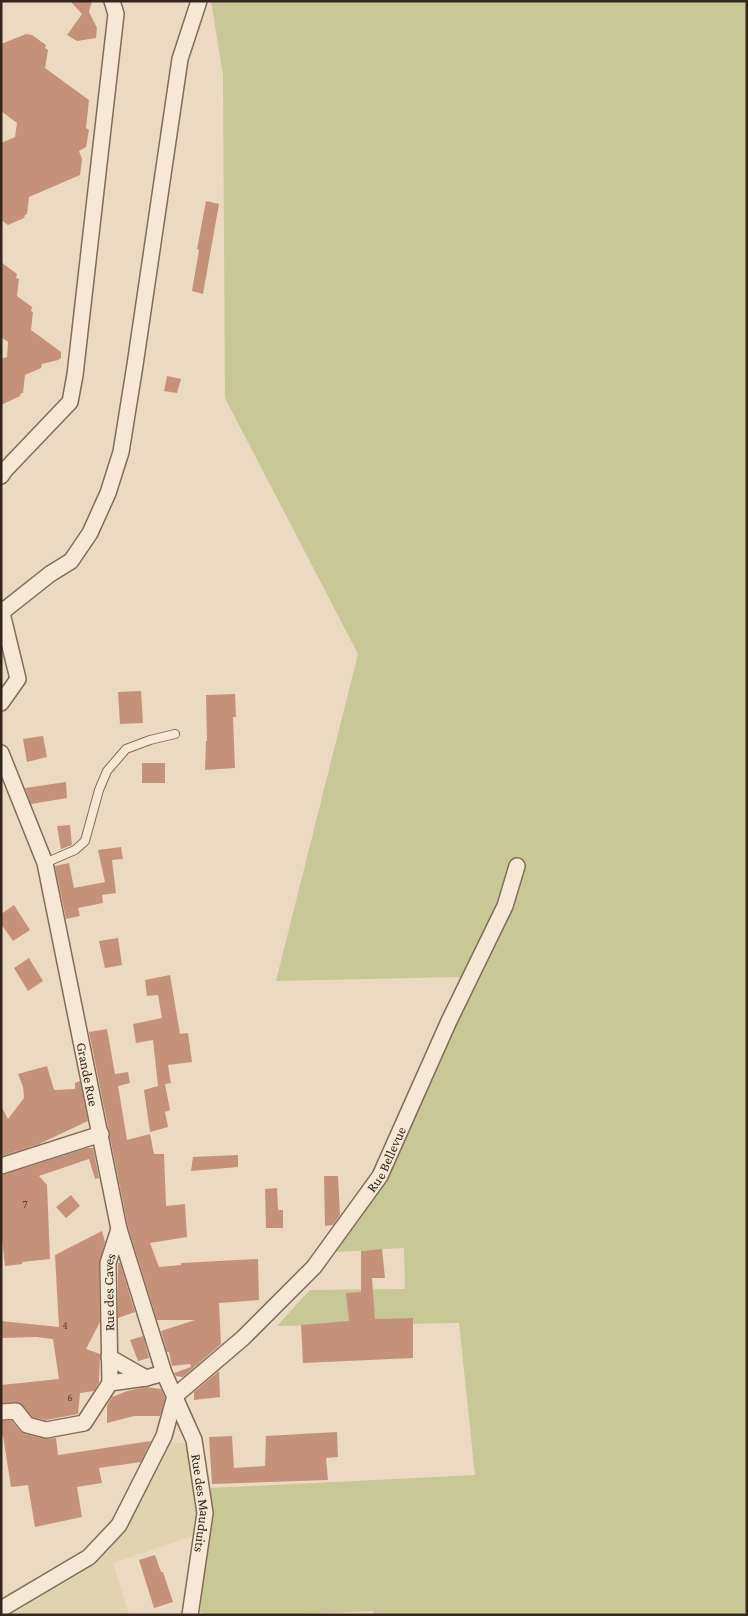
<svg xmlns="http://www.w3.org/2000/svg" width="748" height="1616" font-family="'Crimson Pro',serif">
  <style>
    .farmland { fill: #e0d3af }
    .green { fill: #c7c896 }
    .building { fill: #c6917a }
    .lines { fill: none; stroke-linecap: round; stroke-linejoin: round }
    .service-casing { stroke: #836b5a; stroke-width: 10 }
    .minor-casing { stroke: #836b5a; stroke-width: 18 }
    .service { stroke: #f6e8d4; stroke-width: 8 }
    .minor { stroke: #f6e8d4; stroke-width: 15 }
    .labels { text-anchor: middle; stroke-width: 4; stroke-linejoin: round; paint-order: stroke }
    .number-label { font-size: 11px; fill: #584134 }
    .street-label { font-size: 14px; fill: #34261d; stroke: #f3e5d0 }
  </style>
  <rect width="100%" height="100%" fill="#ebdac1"/>
  <polygon class="farmland" points="168,1442 192,1444 199,1483 199,1534 113,1563 129,1615 1,1615 1,1597 79,1554 106,1530 140,1472"/>
  <polygon class="green" points="211,1 747,1 747,1615 374,1615 373,1611 278,1615 207,1615 200,1612 211,1488 475,1475 459,1323 277,1326 310,1290 405,1289 404,1248 338,1252 328,1241 369,1181 433,1045 460,977 276,981 358,654 225,398 223,75"/>
  <g class="building">
    <polygon points="70,1 92,1 89,12 97,28 96,38 77,41 67,35 82,14"/>
    <polygon points="26,34 32,35 46,45 45,48 48,50 45,68 89,100 86,128 89,130 86,147 79,151 82,159 80,175 29,197 27,214 25,215 24,218 8,225 1,220 1,143 15,137 17,123 1,111 1,44"/>
    <polygon points="206,201 219,204 203,294 192,291 199,250 197,249"/>
    <polygon points="1,262 17,274 16,278 19,279 17,296 32,307 31,311 33,312 31,330 61,352 61,358 58,360 42,364 41,368 25,375 23,393 21,393 20,396 1,405 1,359 7,357 8,342 1,337"/>
    <polygon points="167,376 181,379 177,393 164,391"/>
    <polygon points="141,691 143,723 120,724 118,692"/>
    <polygon points="235,694 236,717 233,717 235,768 205,770 206,741 207,741 206,695"/>
    <polygon points="43,736 47,757 27,762 23,739"/>
    <rect x="142" y="763" width="23" height="20"/>
    <polygon points="66,782 67,798 31,804 25,788"/>
    <polygon points="70,825 72,845 61,849 57,826"/>
    <polygon points="121,847 123,859 112,860 116,893 102,895 103,903 78,908 80,916 66,919 55,866 69,863 74,888 105,882 98,850"/>
    <polygon points="14,905 30,930 13,941 1,924 1,914"/>
    <polygon points="118,938 122,965 105,968 99,941"/>
    <polygon points="29,958 43,981 28,991 14,968"/>
    <polygon points="170,975 180,1034 188,1033 192,1062 168,1065 171,1083 165,1084 170,1110 165,1112 168,1127 150,1132 144,1090 158,1086 153,1040 136,1043 133,1024 162,1018 158,995 147,996 145,980"/>
    <polygon points="107,1029 115,1074 128,1072 130,1083 118,1086 127,1140 150,1134 154,1154 164,1154 166,1206 185,1204 187,1237 150,1243 159,1267 181,1265 181,1263 258,1259 259,1300 219,1303 221,1344 183,1377 176,1376 174,1373 191,1367 190,1364 172,1366 169,1352 167,1352 161,1331 195,1320 157,1320 128,1227 89,1032"/>
    <polygon points="47,1066 54,1090 75,1089 75,1083 80,1081 88,1121 39,1144 1,1156 1,1106 8,1119 24,1098 23,1087 18,1074"/>
    <polygon points="87,1148 93,1148 99,1178 95,1179 89,1159 39,1176 47,1185 50,1259 22,1262 22,1264 5,1266 1,1229 1,1175"/>
    <polygon points="238,1155 238,1167 191,1171 193,1157"/>
    <polygon points="324,1176 338,1176 340,1215 333,1225 325,1226"/>
    <polygon points="277,1188 278,1210 283,1210 283,1228 266,1228 265,1189"/>
    <polygon points="71,1195 80,1206 66,1218 56,1207"/>
    <polygon points="102,1231 105,1242 99,1263 100,1322 86,1349 100,1354 99,1382 94,1391 80,1393 78,1414 46,1420 32,1417 19,1402 1,1403 1,1385 59,1379 53,1339 36,1337 1,1338 1,1321 59,1327 55,1255"/>
    <polygon points="382,1249 385,1278 372,1278 375,1319 413,1318 413,1358 303,1363 301,1325 349,1321 346,1293 361,1292 361,1251"/>
    <polygon points="118,1263 120,1263 135,1312 118,1318"/>
    <polygon points="143,1336 149,1358 138,1361 130,1340"/>
    <polygon points="219,1371 220,1397 194,1400 194,1392"/>
    <polygon points="146,1387 161,1389 165,1398 160,1416 134,1416 107,1423 107,1406 112,1397 127,1391"/>
    <polygon points="1,1421 12,1421 20,1431 25,1434 44,1439 56,1438 58,1455 151,1441 141,1462 99,1468 102,1483 77,1487 82,1517 35,1527 28,1485 11,1487 3,1436 1,1436"/>
    <polygon points="337,1432 338,1457 326,1458 328,1480 212,1484 209,1437 232,1436 234,1468 265,1466 266,1436"/>
    <polygon points="155,1555 161,1572 163,1572 173,1602 154,1608 139,1560"/>
  </g>
  <g class="lines">
    <defs>
      <polyline id="service" points="45,863 75,850 85,841 99,790 107,771 126,749 150,740 175,734"/>
      <g id="minor">
        <polyline points="1,476 5,470 70,402 75,375 116,14 112,1"/>
        <polyline points="1,609 18,679 1,703"/>
        <polyline points="2,612 50,574 71,561 90,533 108,493 121,452 135,365 180,59 199,1"/>
        <path id="s1" d="M1 753 45 863 119 1229 164 1373 194 1440 205 1513 190 1615"/>
        <polyline points="1,1166 101,1134"/>
        <polyline points="109,1357 146,1378"/>
        <path id="s2" d="M110 1383 108 1263 119 1229"/>
        <path id="s3" d="M175 1396 243 1338 314 1267 380 1176 449 1021 505 906 517 866"/>
        <polyline points="1,1412 16,1411 27,1425 46,1430 84,1423 110,1383 146,1378 164,1373"/>
        <polyline points="1,1609 89,1557 119,1525 164,1436 175,1396"/>
      </g>
    </defs>
    <use href="#service" class="service-casing"/>
    <use href="#minor" class="minor-casing"/>
    <use href="#service" class="service"/>
    <use href="#minor" class="minor"/>
  </g>
  <g class="labels">
    <g class="number-label">
      <text x="25" y="1208">7</text>
      <text x="65" y="1329">4</text>
      <text x="70" y="1401">6</text>
    </g>
    <g class="street-label">
      <text dy="5" stroke="none"><textPath href="#s1" startOffset="334">Grande Rue</textPath></text>
      <text dy="5" stroke="none"><textPath href="#s3" startOffset="320">Rue Bellevue</textPath></text>
      <text dy="5" stroke="none"><textPath href="#s2" startOffset="91">Rue des Caves</textPath></text>
      <text dy="5" stroke="none"><textPath href="#s1" startOffset="780">Rue des Mauduits</textPath></text>
    </g>
  </g>
  <rect width="748" height="1616" fill="none" stroke="#34261d" stroke-width="5"/>
</svg>
